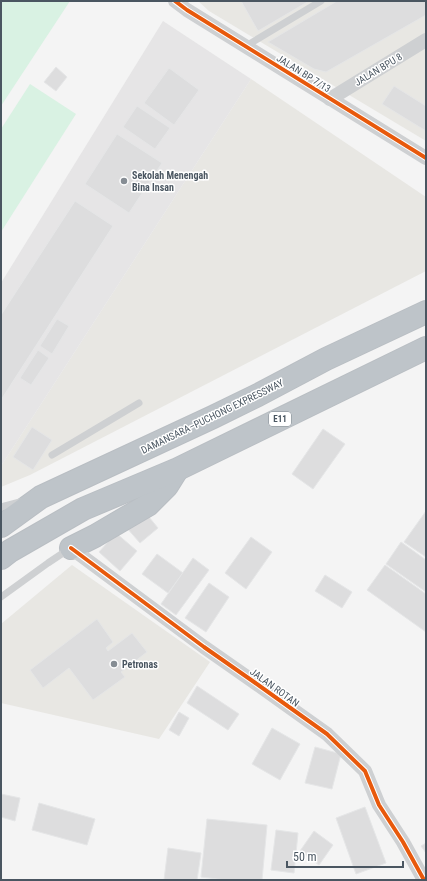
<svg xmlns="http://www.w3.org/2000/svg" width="427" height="881" font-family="'Roboto Condensed',sans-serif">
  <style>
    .commercial { fill: #e8e7e3 }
    .education { fill: #e6e5e6 }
    .green { fill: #d9f2e3 }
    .building { fill: #ddddde; stroke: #e5e6e7 }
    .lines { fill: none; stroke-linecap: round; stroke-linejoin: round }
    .motorway-casing { stroke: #b9bec3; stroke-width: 24 }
    .service { stroke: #ced0d2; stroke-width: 7 }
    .minor { stroke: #ced0d2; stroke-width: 14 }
    .motorway { stroke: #bec4c9; stroke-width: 22 }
    .cycleway-casing { stroke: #fff; stroke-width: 6 }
    .cycleway { stroke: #e8590c; stroke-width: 4 }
    .poi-dot { fill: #868d94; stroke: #fff; stroke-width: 1.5 }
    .labels { text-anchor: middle; stroke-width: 3; stroke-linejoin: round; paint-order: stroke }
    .shield { fill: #fff; stroke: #808990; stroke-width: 1 }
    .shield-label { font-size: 9px; font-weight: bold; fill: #4a5661 }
    .street-label { font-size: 10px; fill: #4a5661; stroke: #fff }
    .poi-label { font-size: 10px; font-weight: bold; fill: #4a5661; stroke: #fff; text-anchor: start }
  </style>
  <rect width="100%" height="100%" fill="#f4f4f4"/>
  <g class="commercial">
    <polygon points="198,1 426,1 426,141 209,11"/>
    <polygon points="251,79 426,197 426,271 30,475 1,487 1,466"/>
    <polygon points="72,565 210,662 159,739 1,703 1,624"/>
  </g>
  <polygon class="education" points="163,21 251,79 1,466 1,283"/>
  <g class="green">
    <polygon points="1,1 70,1 1,106"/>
    <polygon points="30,84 76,114 1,232 1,129"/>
  </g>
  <g class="building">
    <polygon points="241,1 309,1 258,31"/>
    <polygon points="337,1 426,1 426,15 326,72 314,69 268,42"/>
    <polygon points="56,67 67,77 56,91 44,82"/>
    <polygon points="169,68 199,90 174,125 144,103"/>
    <polygon points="394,86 426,106 426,131 382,104"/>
    <polygon points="137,106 170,128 155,149 123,127"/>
    <polygon points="117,134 162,163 129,213 85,184"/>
    <polygon points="75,201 113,226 1,400 1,315"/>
    <polygon points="57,319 69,326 52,354 40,346"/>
    <polygon points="38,350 49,358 31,385 20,378"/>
    <polygon points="32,427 52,440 33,470 13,457"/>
    <polygon points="323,429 345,444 313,489 292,474"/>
    <polygon points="144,511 158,528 140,543 126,527"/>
    <polygon points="426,511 426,557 404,542"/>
    <polygon points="116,533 137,551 120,571 99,552"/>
    <polygon points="251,537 272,552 246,589 225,573"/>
    <polygon points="401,542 426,560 426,592 386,564"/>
    <polygon points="157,554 183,573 168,593 142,574"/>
    <polygon points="193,558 209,570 176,615 161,604"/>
    <polygon points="385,565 426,594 426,632 367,590"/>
    <polygon points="325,575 352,592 342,608 315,591"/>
    <polygon points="209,583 229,597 206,632 185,618"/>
    <polygon points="97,619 113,642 106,648 108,651 132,633 147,652 121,672 125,677 93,700 69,668 43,688 30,670"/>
    <polygon points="197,686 239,714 228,730 187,703"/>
    <polygon points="179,712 189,718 179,736 169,730"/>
    <polygon points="272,728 300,744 280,780 252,764"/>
    <polygon points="315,747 341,754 332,789 305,783"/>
    <polygon points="1,794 20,798 15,821 1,817"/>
    <polygon points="39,803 95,819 87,845 32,830"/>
    <polygon points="365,807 386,863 356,874 336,818"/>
    <polygon points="207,819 267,825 262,880 226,880 201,877"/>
    <polygon points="276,830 298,833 294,873 271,870"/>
    <polygon points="314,831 333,845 319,865 300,851"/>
    <polygon points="426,843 426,853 421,846"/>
    <polygon points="168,848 201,853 197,880 164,880"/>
  </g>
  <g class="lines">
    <defs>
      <g id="motorway">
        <polyline points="1,526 41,497 213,417 258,395 326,359 426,312"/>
        <polyline points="71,548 95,536 148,505 167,486 177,470"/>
        <polyline points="1,558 10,551 83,509 178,469 426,348"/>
      </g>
    </defs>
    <use href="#motorway" class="motorway-casing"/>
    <g class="service">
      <polyline points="246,46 321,1"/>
      <polyline points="52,455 139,403"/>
      <polyline points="1,507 20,502"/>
      <polyline points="1,597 48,563 69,549"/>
    </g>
    <g class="minor">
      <polyline points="175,1 187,10 426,158"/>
      <polyline points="330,99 426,40"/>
      <polyline points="71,548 204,647 254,682 327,734 365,771 379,805 403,842 424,880"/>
    </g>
    <use href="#motorway" class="motorway"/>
    <defs>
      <g id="cycleway">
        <polyline points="175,1 187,10 426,158"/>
        <polyline points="71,548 204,647 254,682 327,734 365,771 379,805 403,842 424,880"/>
      </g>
    </defs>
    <use href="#cycleway" class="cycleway-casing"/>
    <use href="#cycleway" class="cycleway"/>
  </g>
  <g class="poi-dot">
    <circle cx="124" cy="181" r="4"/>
    <circle cx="114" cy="664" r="4"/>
  </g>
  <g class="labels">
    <rect class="shield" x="269" y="412" width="22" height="14" rx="3"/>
    <g class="shield-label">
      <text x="280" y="422">E11</text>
    </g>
    <g class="street-label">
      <text transform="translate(378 69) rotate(-31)" y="4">JALAN BPU 8</text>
      <text transform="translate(304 73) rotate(32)" y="4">JALAN BP 7/13</text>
      <text transform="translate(212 416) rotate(-26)" y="4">DAMANSARA–PUCHONG EXPRESSWAY</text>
      <text transform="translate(275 687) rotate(36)" y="4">JALAN ROTAN</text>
    </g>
    <g class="poi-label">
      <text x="132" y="179">Sekolah Menengah<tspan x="132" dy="12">Bina Insan</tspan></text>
      <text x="122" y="668">Petronas</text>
    </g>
  </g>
  <rect width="427" height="881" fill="none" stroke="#4a5661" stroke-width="4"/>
  <path d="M287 861v6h116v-6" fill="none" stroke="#4a5661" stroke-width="2"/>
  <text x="293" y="861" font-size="12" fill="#4a5661" stroke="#ffffff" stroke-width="3" paint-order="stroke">50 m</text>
</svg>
